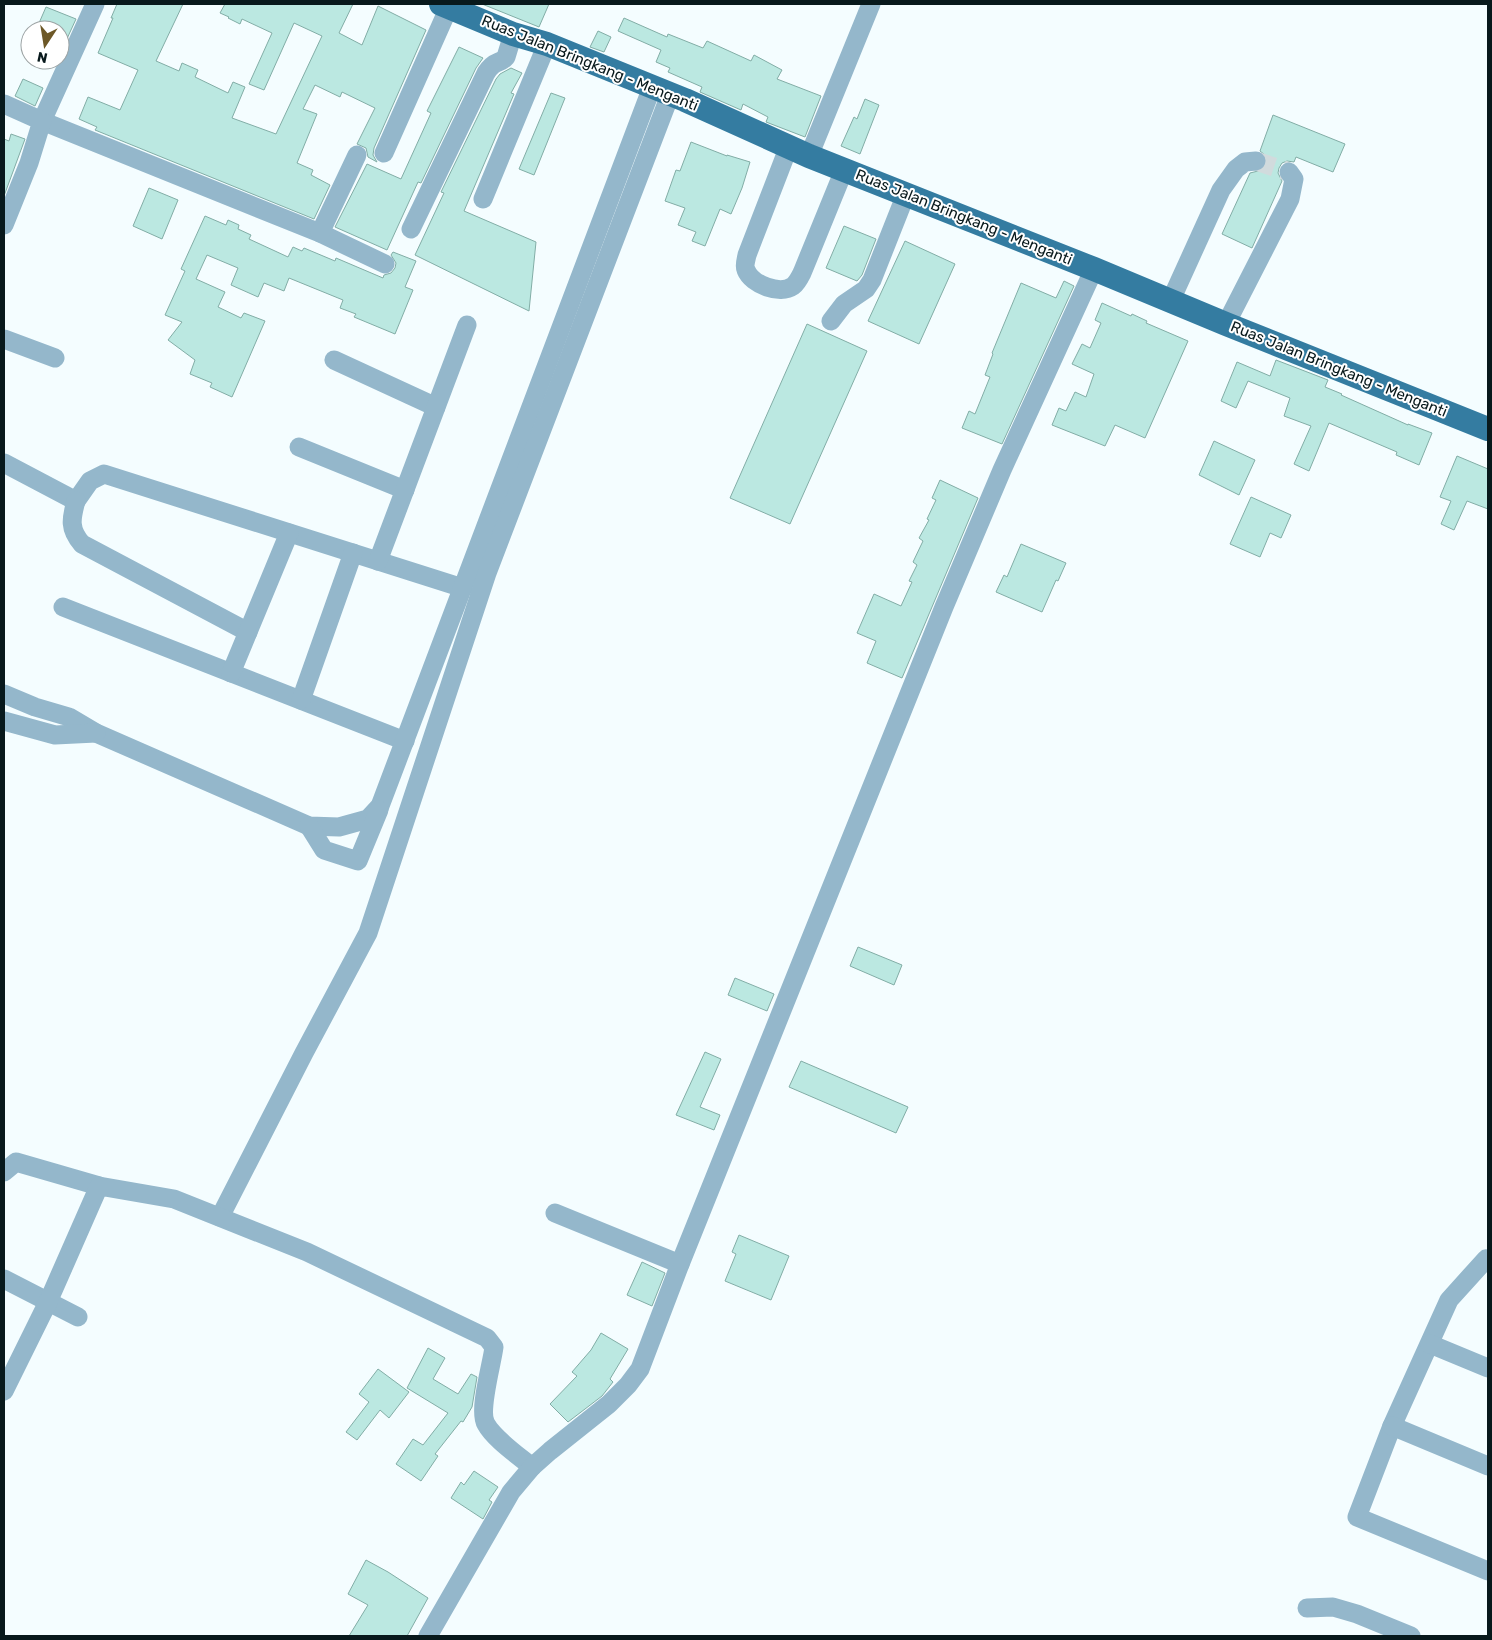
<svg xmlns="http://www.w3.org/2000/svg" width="1492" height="1640" font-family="Rubik,sans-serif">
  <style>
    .building { fill: #bbe8e1; stroke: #82ada6 }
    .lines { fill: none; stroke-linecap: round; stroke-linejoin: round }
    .minor-tunnel { stroke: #d1dbdd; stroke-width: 19; stroke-dasharray: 19 9; stroke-linecap: butt }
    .minor { stroke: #94b7cb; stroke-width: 19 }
    .major { stroke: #347ca1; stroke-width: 24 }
    .labels { text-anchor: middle; stroke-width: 4; stroke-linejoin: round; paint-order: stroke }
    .street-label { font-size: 15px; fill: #08191c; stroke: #fff }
  </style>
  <rect width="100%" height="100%" fill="#f4fdff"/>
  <g class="building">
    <polygon points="117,4 183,4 156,61 179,71 182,63 198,70 195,77 228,93 233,82 245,87 232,118 276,134 322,36 294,23 264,90 249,84 272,33 242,19 240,24 228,18 229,17 220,13 225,4 353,4 339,33 362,45 378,6 426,30 374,148 373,155 377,162 368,157 366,148 357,144 375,108 342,92 340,97 315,85 303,109 317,114 297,163 313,170 311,175 330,185 314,219 95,130 97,127 79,119 88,97 120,110 138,70 98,53 113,18 111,18"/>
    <polygon points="482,4 549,4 539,27"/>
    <polygon points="46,7 76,19 60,54 60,30 36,30"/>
    <polygon points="624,18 667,37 668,34 703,48 707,41 751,61 754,55 782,70 777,79 821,96 805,137 766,122 768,117 743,104 741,110 700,92 702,87 668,72 670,68 656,62 661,50 618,31"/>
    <polygon points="598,31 611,37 604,52 590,47"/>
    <polygon points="459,47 483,58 476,68 421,183 418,182 387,250 335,227 367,164 401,179 431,113 427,111"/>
    <polygon points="511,68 522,73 511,93 514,94 464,211 536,242 529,311 415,255 444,193 441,192 496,79 500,74"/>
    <polygon points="23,79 43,88 35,106 15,96"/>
    <polygon points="551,93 565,98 534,175 519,169"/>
    <polygon points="865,99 879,105 860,154 841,146 854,117 857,119"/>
    <polygon points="1273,115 1345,144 1333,172 1296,157 1294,162 1287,161 1282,163 1279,168 1278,173 1282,181 1252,248 1222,234 1250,173 1262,170 1266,165 1267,160 1265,155 1260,151"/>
    <polygon points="11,134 25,139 4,196 4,139 9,141"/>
    <polygon points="691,142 727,156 727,155 750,162 742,188 731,214 720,209 705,246 692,241 696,232 678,225 685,208 665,201 676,170 680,171"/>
    <polygon points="149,188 178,200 162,239 133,226"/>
    <polygon points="205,216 226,225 228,220 239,225 238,229 251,235 249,239 288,257 293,247 302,251 304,248 335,261 336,258 383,278 384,275 391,273 395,268 396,263 391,255 393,252 416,261 405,287 413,290 395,334 354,317 356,314 340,308 343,300 289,278 284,291 264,283 258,297 231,285 238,268 207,255 196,279 225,292 218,307 241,318 244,313 265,321 232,397 210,387 212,383 190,374 195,360 168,340 182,322 165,315 185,271 181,269"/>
    <polygon points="844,226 876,239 862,275 857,281 826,268"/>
    <polygon points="905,241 955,264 919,344 868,321"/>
    <polygon points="1064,281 1074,286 1002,444 962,428 969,411 975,414 990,377 985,375 993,354 992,353 1021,283 1056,298"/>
    <polygon points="1102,303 1131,316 1132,314 1147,321 1146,323 1188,341 1145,438 1115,425 1105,446 1052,425 1059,408 1066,411 1075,392 1086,397 1094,374 1072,364 1082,344 1090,348 1101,323 1095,320"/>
    <polygon points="807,324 867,351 790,524 730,498"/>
    <polygon points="1276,360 1328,380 1325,387 1342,394 1341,395 1408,425 1408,424 1432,433 1419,465 1396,455 1397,452 1329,423 1309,471 1294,464 1311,426 1284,416 1290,398 1248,381 1236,408 1221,401 1237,362 1270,376"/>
    <polygon points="1214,441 1255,460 1239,495 1199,475"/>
    <polygon points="1457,456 1488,469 1488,509 1467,501 1454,530 1441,524 1451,501 1440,497"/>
    <polygon points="940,480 978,498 902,678 867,663 876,641 857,633 874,594 901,606 912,582 909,581 917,565 913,562 923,541 919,538 929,520 927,519 936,500 932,498"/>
    <polygon points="1251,497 1291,515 1281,538 1270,533 1260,557 1230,544"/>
    <polygon points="1021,544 1066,563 1058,581 1056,580 1042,612 996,592 1004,575 1007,577"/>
    <polygon points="858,947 902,965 894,985 850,966"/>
    <polygon points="735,978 774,994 767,1011 728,995"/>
    <polygon points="705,1052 721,1059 700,1107 720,1115 714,1130 676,1115"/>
    <polygon points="801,1061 908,1107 896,1133 789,1087"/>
    <polygon points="739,1235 789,1256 771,1300 725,1281 736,1254 732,1252"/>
    <polygon points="642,1262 665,1273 652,1306 627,1295"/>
    <polygon points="601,1333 628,1349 610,1379 613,1382 602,1396 568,1422 550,1404 577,1376 572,1372 591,1350"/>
    <polygon points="428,1348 445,1358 433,1379 458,1394 471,1374 477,1377 472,1407 463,1422 461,1421 435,1454 438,1456 421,1481 396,1464 413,1439 423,1445 448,1413 407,1388"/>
    <polygon points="378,1369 409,1392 389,1418 380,1410 357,1440 346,1432 369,1402 359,1394"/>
    <polygon points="474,1471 498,1487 489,1500 492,1502 483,1519 451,1498 461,1482 464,1485"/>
    <polygon points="366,1560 388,1572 428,1598 407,1636 349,1636 368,1605 348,1594"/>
  </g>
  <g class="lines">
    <polyline class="minor-tunnel" points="1256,161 1289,172"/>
    <g class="minor">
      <polyline points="95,4 42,121 320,233 385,264"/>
      <polyline points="4,104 42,121 29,163 4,225"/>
      <path d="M789 146 747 255C746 260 744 266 746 270 752 285 780 295 793 286 797 283 800 277 802 273L844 170"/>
      <polyline points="384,153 449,7"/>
      <polyline points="809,156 871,4"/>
      <polyline points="483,199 547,44"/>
      <path d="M411 229 486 73C495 59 499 65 506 57L513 34"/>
      <polyline points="320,233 357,155"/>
      <polyline points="1171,300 1221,190 1236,169 1245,162 1256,161"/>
      <polyline points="831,321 844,304 866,289 872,280 906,194"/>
      <polyline points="1226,324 1290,199 1294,179 1289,172"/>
      <polyline points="4,339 55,358"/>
      <polyline points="334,360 436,407"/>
      <polyline points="299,447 405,490"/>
      <polyline points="4,463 76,501 90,481 104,474 463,588"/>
      <path d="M76 501C71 519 69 529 82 544L248 632"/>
      <polyline points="378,561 467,325"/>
      <polyline points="63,607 405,741"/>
      <polyline points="231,673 289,533"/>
      <polyline points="4,694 35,707 69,717 96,733 309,826 339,827 368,819 380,806 652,87"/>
      <polyline points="301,700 353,553"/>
      <polyline points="4,721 55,735 96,733"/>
      <polyline points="309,826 324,850 358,861 379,810"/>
      <polyline points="4,1172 16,1162 99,1186"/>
      <polyline points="555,1213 680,1264"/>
      <polyline points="220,1217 304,1053 368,933 487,573 670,95"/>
      <polyline points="1488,1260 1486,1259 1449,1300 1392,1426 1357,1517 1488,1571"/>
      <polyline points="4,1279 78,1317"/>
      <polyline points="1430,1344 1488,1368"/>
      <path d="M4 1391 48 1302 99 1186 174 1199 307 1252 487 1338 494 1347C492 1364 478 1411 486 1424 494 1439 519 1456 532 1467"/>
      <polyline points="1392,1426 1488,1466"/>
      <polyline points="1307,1608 1333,1607 1357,1614 1411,1636"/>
      <polyline points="428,1636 511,1492 532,1467 550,1451 609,1404 628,1385 640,1369 680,1264 944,607 1002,470 1094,269"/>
    </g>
    <polyline class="major" points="441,4 513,34 547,44 685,100 809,156 1094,269 1226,324 1488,429"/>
  </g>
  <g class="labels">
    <g class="street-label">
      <text transform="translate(590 63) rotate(22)" y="5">Ruas Jalan Bringkang - Menganti</text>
      <text transform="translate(964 217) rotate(22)" y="5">Ruas Jalan Bringkang - Menganti</text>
      <text transform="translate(1339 369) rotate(22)" y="5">Ruas Jalan Bringkang - Menganti</text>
    </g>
  </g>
  <rect width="1492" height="1640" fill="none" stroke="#08191c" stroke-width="10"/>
  <g transform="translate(45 45) rotate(192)"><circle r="24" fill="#ffffff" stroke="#9ca3a4"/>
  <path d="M0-4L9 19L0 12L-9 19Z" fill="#6d5827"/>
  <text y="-8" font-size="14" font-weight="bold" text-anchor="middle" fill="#08191c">N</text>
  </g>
</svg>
